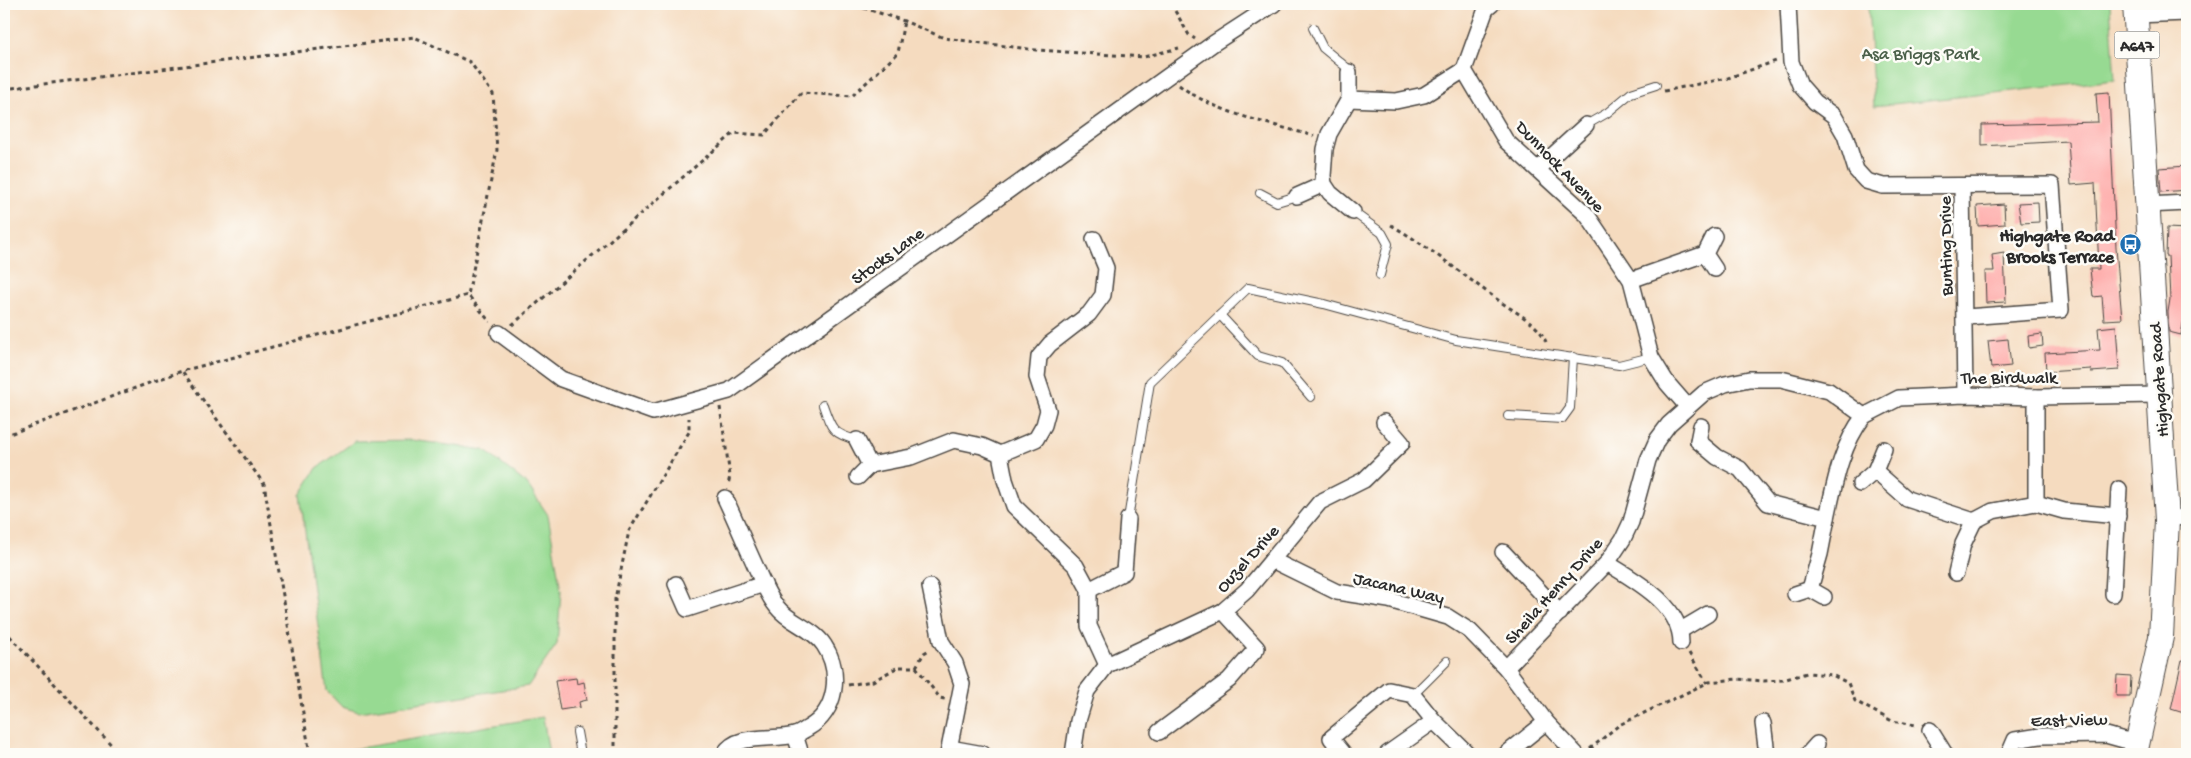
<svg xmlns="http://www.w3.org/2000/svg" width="2191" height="758" font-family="'Gochi Hand',sans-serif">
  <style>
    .green { fill: #97da92; stroke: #61825e }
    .building { fill: #fea6a4 }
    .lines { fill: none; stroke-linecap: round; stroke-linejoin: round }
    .service-casing { stroke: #494541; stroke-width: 10 }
    .minor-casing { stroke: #494541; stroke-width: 18 }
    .primary-casing { stroke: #494541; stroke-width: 26 }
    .path { stroke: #494541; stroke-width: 3; stroke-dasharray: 4 4; stroke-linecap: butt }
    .service { stroke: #fff; stroke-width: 8 }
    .minor { stroke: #fff; stroke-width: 15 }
    .primary { stroke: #fff; stroke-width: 24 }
    .labels { text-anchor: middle; stroke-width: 5; stroke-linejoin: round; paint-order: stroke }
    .shield { fill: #fdfcf7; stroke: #6a6a68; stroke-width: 1 }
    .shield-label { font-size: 16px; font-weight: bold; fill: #2b2b2b }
    .park-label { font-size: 18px; fill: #4b604a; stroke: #fdfcf7 }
    .street-label { font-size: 18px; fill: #2b2b2b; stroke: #fdfcf7 }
    .poi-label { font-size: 18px; font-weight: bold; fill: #2b2b2b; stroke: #fdfcf7; text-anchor: end }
  </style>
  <rect width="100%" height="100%" fill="#fdfcf7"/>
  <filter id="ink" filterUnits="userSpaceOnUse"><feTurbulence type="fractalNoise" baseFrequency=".02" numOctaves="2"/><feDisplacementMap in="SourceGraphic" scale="10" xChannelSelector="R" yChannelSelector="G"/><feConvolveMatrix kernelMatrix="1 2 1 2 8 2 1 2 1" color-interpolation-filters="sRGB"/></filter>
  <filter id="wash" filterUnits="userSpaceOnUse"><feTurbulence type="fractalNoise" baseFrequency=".0096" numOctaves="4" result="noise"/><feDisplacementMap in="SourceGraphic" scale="20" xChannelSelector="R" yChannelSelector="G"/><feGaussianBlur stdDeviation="1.12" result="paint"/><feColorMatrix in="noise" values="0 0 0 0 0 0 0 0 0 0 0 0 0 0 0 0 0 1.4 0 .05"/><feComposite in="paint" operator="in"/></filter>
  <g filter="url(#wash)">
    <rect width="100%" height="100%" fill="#f5dbbf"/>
    <g class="green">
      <polygon points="1868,4 2110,4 2115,80 1874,106"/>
      <polygon points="412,440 484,450 527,484 548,515 561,591 557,644 528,686 359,712 342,707 327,691 300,495 317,468 355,441"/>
      <polygon points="543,717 549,754 330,754 330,753"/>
    </g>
    <g id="blocks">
      <g class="building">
        <polygon points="2109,92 2116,248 2122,319 2104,320 2102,296 2093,297 2090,269 2099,269 2095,183 2071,185 2068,141 1982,146 1982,125 2098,122 2096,93"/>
        <polygon points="2187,166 2187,190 2161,192 2159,168"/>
        <polygon points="2038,202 2039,222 2021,223 2018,203"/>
        <polygon points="2004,204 2005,224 1978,226 1977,206"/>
        <polygon points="2167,228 2187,229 2187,302 2181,335 2169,332 2168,312 2170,299 2168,256 2166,256"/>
        <polygon points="2004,253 2006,302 1986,303 1985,271 1994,271 1992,255"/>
        <polygon points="2116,326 2119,370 2091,372 2091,369 2046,372 2045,353 2100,350 2098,328"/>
        <polygon points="2042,334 2043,346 2029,348 2028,336"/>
        <polygon points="2008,339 2011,366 1991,368 1988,341"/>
        <polygon points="2182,660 2187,661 2187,714 2171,709"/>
        <polygon points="2117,675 2131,676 2130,696 2116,696"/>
        <polygon points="576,678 577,684 584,682 587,700 579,702 580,707 560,710 555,681"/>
      </g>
    </g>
  </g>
  <g filter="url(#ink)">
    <use href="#blocks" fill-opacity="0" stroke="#494541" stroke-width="1"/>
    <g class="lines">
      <defs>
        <g id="service">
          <polyline points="1313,28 1323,48 1346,67 1349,72"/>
          <polyline points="1586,125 1607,113 1631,93 1656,85"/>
          <polyline points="1260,193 1277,202 1297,196"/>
          <polyline points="1353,212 1382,233 1388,244 1380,275"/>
          <polyline points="1220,315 1258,356 1282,363 1311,397"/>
          <path d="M823 405C831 428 832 434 857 440"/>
          <polyline points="1508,416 1562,419 1570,408 1573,357"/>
          <polyline points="1128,519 1150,382 1248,288 1324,304 1456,340 1619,365 1651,357"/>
          <polyline points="1413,695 1447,661"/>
          <polyline points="577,732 581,754"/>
        </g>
        <g id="minor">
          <polyline points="1492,4 1486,9 1464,70 1506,141 1587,215 1631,280 1651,357 1667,383 1687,406"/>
          <polyline points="1788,4 1791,62 1800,85 1815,102 1834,116 1845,135 1856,170 1866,181 1883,186 2052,185 2061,310 1966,317"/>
          <polyline points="2135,15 2187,13"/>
          <polyline points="1349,72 1349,99 1329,134 1325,149 1323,176 1324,184 1330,193 1353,212"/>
          <polyline points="1349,99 1396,101 1424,95 1464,70"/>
          <polyline points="1538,169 1586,125"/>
          <polyline points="1962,186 1965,395"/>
          <polyline points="1297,196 1324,184"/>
          <polyline points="2147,205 2187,203"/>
          <polyline points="1714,236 1705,254 1715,269"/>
          <polyline points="1631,280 1705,254"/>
          <polyline points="499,333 561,379 653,412 729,391 1214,43 1274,4"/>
          <polyline points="1864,416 1899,398 1965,395 2036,397 2158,395"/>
          <polyline points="857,440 870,465 911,457 954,440 982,446 1000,454 1005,480 1014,506 1076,566 1089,590 1089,626 1107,665"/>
          <polyline points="1698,441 1717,457 1740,469 1768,503 1827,518 1820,554 1810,589"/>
          <polyline points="1698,441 1701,426"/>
          <polyline points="1000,454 1036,439 1044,425 1048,410 1037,377 1039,357 1050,344 1089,314 1103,295 1106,268 1094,239"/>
          <polyline points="1875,471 1907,499 1974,521 1993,511 2036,503 2036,397"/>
          <polyline points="858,477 870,465"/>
          <polyline points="1860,484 1875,471 1884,449"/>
          <polyline points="2036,503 2064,511 2118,516"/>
          <polyline points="2167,520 2187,516"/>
          <polyline points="1503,552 1560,613"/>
          <polyline points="1272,560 1337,592 1389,600 1448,617 1470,631 1506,668 1546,722 1576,754"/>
          <path d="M1607 563C1636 581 1681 605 1681 643"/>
          <polyline points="1956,573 1963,544 1974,521"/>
          <polyline points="676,584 687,609 764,584"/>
          <polyline points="930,587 941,641 955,663 962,684 948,754"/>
          <polyline points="1089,590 1124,572 1128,519"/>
          <polyline points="1795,594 1810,589 1824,597"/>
          <polyline points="2113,594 2119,489"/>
          <polyline points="1681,630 1708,614"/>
          <path d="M1506 668 1607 563 1623 539 1631 522 1648 460 1657 440 1669 424 1704 393 1725 384 1749 379H1781L1829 391 1864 416C1841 446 1835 481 1827 518"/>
          <polyline points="1763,723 1767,754"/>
          <polyline points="1930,730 1945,754"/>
          <polyline points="1159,732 1229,680 1257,648 1223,611"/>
          <polyline points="795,735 801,754"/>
          <polyline points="950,748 983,754"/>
          <path d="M724 754C737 732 773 741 795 735 799 734 804 730 808 728 837 712 842 672 824 645 813 628 789 623 777 607 767 595 761 578 754 563 744 541 735 519 725 498"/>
          <polyline points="1073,754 1078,721 1087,691 1107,665 1223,611 1247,590 1320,502 1364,480 1402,443 1384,422"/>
          <polyline points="1344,754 1331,738 1389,690 1413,695 1434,721 1468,754"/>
          <polyline points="1387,754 1434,721"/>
          <polyline points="1506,754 1546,722"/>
          <polyline points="1808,754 1817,744"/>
          <polyline points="2009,754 2015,740 2040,736 2106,735 2124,740 2139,739"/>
        </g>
        <polyline id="primary" points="2135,4 2167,520 2161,637 2135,754"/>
      </defs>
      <use href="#service" class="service-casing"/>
      <use href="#minor" class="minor-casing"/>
      <use href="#primary" class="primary-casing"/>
      <g class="path">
        <polyline points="857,4 858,6 904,21 944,38 1036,50 1144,57 1179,48"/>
        <polyline points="1171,4 1189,35 1195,39"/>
        <path d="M1179 85C1217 114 1269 123 1314 136"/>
        <polyline points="4,89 414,37 470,62 493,94 497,150 468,295"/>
        <polyline points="1664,91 1728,78 1776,61"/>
        <path d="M1391 225C1429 247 1462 274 1498 300 1514 312 1539 323 1546 342"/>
        <polyline points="512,325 734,133 764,135 801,93 852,96 898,53 904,21"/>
        <polyline points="720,407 730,476 728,485"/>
        <polyline points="4,436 182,371"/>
        <polyline points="4,630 120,754"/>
        <polyline points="1689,653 1707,683"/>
        <polyline points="916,667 940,698 945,699"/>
        <polyline points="848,685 873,681 898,667 916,667 924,653 929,650"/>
        <polyline points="1590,749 1619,725 1709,682 1737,679 1764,681 1783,680 1807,673 1832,675 1848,683 1855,701 1892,721 1916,725"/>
        <polyline points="310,754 264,484 182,371 468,295 490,322"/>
        <polyline points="615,754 615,599 629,531 689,432 689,418"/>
      </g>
      <use href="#service" class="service"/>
      <use href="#minor" class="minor"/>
      <use href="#primary" class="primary"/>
    </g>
  </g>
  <defs>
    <symbol id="bus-disc" viewBox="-11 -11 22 22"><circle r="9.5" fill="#1f6fb2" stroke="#fdfcf7"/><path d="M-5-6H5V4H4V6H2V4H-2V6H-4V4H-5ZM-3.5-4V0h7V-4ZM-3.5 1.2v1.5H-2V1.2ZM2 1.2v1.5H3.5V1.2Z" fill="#fff"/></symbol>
  </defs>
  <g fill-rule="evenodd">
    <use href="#bus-disc" x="2118" y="232" width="25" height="25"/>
  </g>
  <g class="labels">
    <rect class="shield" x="2114.5" y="31.5" width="45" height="27" rx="4"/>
    <g class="shield-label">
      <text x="2137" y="51">A647</text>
    </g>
    <g class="park-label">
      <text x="1920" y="59">Asa Briggs Park</text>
    </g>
    <g class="street-label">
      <text transform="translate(1561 166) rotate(46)" y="6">Dunnock Avenue</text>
      <text transform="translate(1945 246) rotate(-91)" y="6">Bunting Drive</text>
      <text transform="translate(887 255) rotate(-36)" y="6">Stocks Lane</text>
      <text x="2009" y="383">The Birdwalk</text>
      <text transform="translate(2158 380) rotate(-94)" y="6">Highgate Road</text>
      <text transform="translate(1247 558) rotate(-48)" y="6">Ouzel Drive</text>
      <text transform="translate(1399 587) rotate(13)" y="6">Jacana Way</text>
      <text transform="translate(1553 590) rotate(-48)" y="6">Sheila Henry Drive</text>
      <text transform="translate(2069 719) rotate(-1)" y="6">East View</text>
    </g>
    <g class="poi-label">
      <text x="2114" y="241">Highgate Road<tspan x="2114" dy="21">Brooks Terrace</tspan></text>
    </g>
  </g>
  <rect width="2191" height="758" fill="none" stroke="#fdfcf7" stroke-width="20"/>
</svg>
